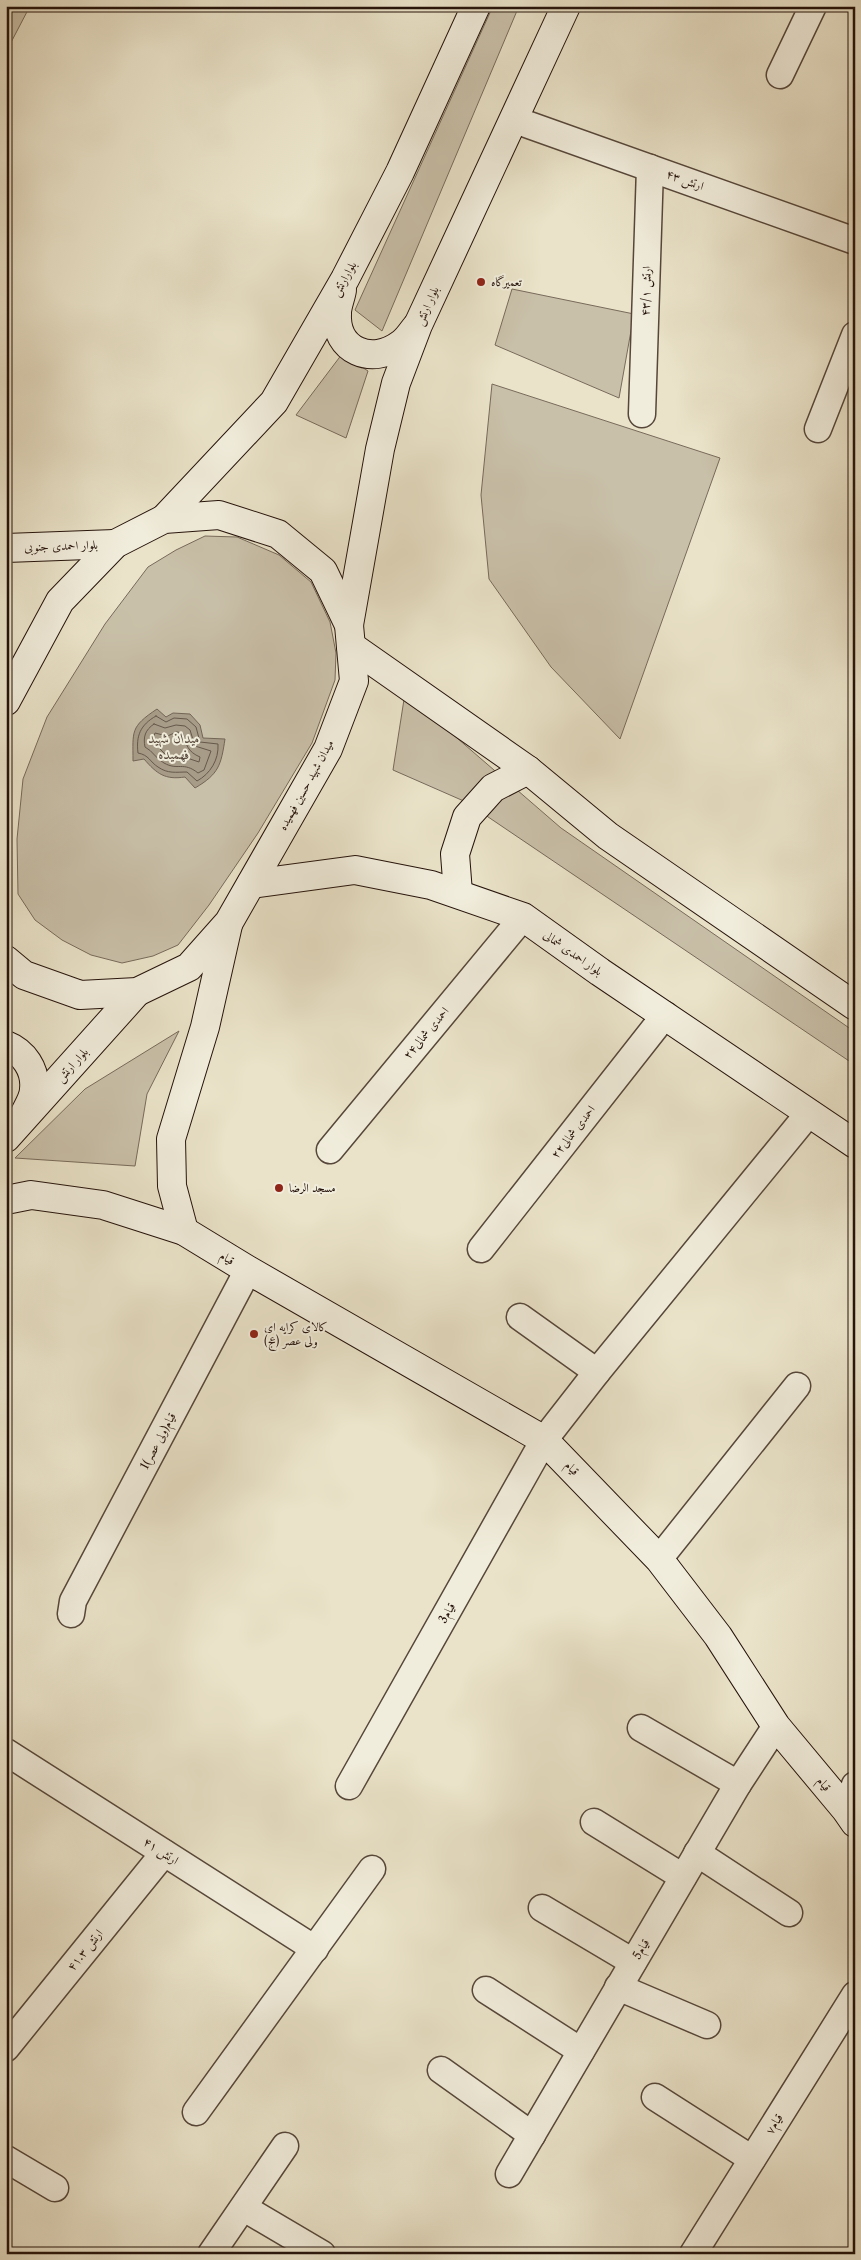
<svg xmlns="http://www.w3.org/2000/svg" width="861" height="2260" font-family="'Libre Caslon Text',Amiri,serif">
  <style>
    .green { fill: #c9c0a9; stroke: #776a5a }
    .water { fill: #a79c88; stroke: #736556 }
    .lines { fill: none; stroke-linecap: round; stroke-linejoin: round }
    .shore { stroke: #66584a; stroke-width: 1 }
    .street-casing { stroke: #56473a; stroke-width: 29 }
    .secondary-casing { stroke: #25130b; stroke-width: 30 }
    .street { stroke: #f1eddc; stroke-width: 26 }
    .secondary { stroke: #f1eddc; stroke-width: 28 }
    .poi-dot { fill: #8f2418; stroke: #f1eddc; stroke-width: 2 }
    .labels { text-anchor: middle; stroke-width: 4; stroke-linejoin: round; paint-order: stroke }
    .street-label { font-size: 12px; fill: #25130b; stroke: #f1eddc }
    .poi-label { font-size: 12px; fill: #25130b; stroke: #f1eddc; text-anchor: start }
    .water-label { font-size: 14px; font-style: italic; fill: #594a3d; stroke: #f1eddc }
  </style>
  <rect width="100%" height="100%" fill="#eae3c9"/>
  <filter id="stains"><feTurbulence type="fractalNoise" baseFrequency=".004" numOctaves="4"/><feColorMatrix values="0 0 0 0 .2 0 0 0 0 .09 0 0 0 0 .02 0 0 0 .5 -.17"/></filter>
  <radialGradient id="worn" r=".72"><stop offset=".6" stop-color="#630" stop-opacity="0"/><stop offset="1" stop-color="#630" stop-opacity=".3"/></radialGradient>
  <g class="green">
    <polygon points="6,6 30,6 6,52"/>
    <polygon points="493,6 519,6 382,331 355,310"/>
    <polygon points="512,289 634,314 619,398 495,345"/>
    <polygon points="342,354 368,371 346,438 296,415"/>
    <polygon points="492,384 720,458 620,739 551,667 489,579 481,495"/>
    <polygon points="205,536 237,537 279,555 311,582 330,622 336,653 335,680 312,743 258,833 209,905 178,945 153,956 122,963 91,955 62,940 35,920 18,894 17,839 23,779 47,717 105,624 148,567 176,550"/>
    <polygon points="405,693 561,828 855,1032 855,1065 466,802 393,770"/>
    <polygon points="179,1031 147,1094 135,1166 15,1158 85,1089"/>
  </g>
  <path class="water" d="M157 709 166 717 173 713 190 714 200 725 203 738 225 739C221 765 219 774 195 788L185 777C165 780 157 774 144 759L133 761C133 731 130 727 157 709Z"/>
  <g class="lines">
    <g class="shore">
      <path d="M156 716 166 722 174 718 187 719 196 727 200 742 218 744C219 760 210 774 197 781L187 772C176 772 168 774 158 767 150 762 149 755 138 753 136 736 140 725 156 716Z"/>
      <path d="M154 724 165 728 176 725 185 726 190 730 195 746 211 751 204 770 198 773C183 761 178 771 164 763 156 759 153 751 145 747 143 737 145 730 154 724Z"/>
      <path d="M177 732 183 733C186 745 188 752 200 757L199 762 187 758 174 759 167 756 152 741 155 733 167 736Z"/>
    </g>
    <defs>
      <g id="street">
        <polyline points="780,75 813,6"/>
        <polyline points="515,120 855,241"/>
        <polyline points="642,414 650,168"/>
        <polyline points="818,429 855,335"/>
        <polyline points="330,1150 523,917"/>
        <polyline points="481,1249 665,1015"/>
        <polyline points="520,1317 597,1372"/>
        <polyline points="659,1559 797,1386"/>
        <polyline points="71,1614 73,1601 248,1270"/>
        <polyline points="641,1728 738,1784"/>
        <polyline points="6,1752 315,1949"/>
        <polyline points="349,1786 544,1440 597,1372 809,1113"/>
        <polyline points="846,1810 855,1785"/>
        <polyline points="594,1822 683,1877"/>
        <polyline points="697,1853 789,1913"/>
        <polyline points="542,1908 633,1962"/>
        <polyline points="618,1987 707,2025"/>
        <polyline points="486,1990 581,2051"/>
        <polyline points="6,2048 164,1853"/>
        <polyline points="441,2070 532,2135"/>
        <polyline points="655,2097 752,2159"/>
        <polyline points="196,2112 372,1869"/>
        <polyline points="6,2159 55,2188"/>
        <polyline points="509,2174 738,1784 776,1726"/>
        <polyline points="244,2208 322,2254"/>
        <polyline points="211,2254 285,2146"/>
        <polyline points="693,2254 855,1995"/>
      </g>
      <g id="secondary">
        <path d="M342 290C341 297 337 306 337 313 335 351 372 366 401 344 407 340 412 332 416 327"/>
        <polyline points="164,519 274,402 345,279 400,172 476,6"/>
        <polyline points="6,548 115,544"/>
        <polyline points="349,625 380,449 396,383 418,325 566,6"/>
        <polyline points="351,646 528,770 608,836 855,1006"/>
        <polyline points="6,701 60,601 115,544 164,519 219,515 278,534 323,571 349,625 354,681 328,749 229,922 189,967 137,992 80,995 24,975 6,960"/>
        <polyline points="251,884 355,870 431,885 523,917 600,972 855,1144"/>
        <polyline points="458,893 455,854 467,817 493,788 528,770"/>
        <path d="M6 1045C24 1052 36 1070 34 1089 34 1098 27 1108 24 1115"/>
        <polyline points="6,1138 137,992"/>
        <polyline points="6,1200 31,1195 103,1205 184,1231 248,1270 544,1440 659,1559 718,1636 776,1726 846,1810 855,1823"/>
        <polyline points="184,1231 172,1186 171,1139 205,1027 228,925"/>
      </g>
    </defs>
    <use href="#street" class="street-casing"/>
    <use href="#secondary" class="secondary-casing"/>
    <use href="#street" class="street"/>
    <use href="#secondary" class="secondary"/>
  </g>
  <g class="poi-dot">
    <circle cx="481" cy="282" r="5"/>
    <circle cx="279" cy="1188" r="5"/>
    <circle cx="254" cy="1334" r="5"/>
  </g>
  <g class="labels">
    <g class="street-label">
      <text transform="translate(685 180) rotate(20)" y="4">ارتش ۴۳</text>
      <text transform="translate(344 279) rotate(-61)" y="4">بلوارارتش</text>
      <text transform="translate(646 291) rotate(-88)" y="4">ارتش ۴۳/۱</text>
      <text transform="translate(427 306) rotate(-66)" y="4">بلوار ارتش</text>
      <text transform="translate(61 546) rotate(-2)" y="4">بلوار احمدی جنوبی</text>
      <text transform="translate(306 785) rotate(-61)" y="4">میدان شهید حسین فهمیده</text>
      <text transform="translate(573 953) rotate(35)" y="4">بلوار احمدی شمالی</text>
      <text transform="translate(426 1033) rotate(-50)" y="4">احمدی شمالی۲۴</text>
      <text transform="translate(72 1065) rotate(-48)" y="4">بلوار ارتش</text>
      <text transform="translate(573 1132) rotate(-52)" y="4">احمدی شمالی۲۲</text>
      <text transform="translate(227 1258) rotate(31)" y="4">قیام</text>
      <text transform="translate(158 1441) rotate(-62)" y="4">قیام(ولی عصر)1</text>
      <text transform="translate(572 1468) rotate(45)" y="4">قیام</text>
      <text transform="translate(447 1613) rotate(-61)" y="4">قیام3</text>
      <text transform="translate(824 1784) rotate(50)" y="4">قیام</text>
      <text transform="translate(161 1851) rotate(33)" y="4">ارتش ۴۱</text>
      <text transform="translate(641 1949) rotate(-60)" y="4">قیام5</text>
      <text transform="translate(85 1950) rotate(-51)" y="4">ارتش ۴۱.۳</text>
      <text transform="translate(774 2124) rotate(-58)" y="4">قیام۷</text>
    </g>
    <g class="poi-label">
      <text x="491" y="286">تعمیرگاه</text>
      <text x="289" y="1192">مسجد الرضا</text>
      <text x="264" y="1331">کالای کرایه ای<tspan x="264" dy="14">ولی عصر (عج)</tspan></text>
    </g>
    <g class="water-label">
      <text x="174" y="743">میدان شهید<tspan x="174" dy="16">فهمیده</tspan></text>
    </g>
  </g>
  <rect width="861" height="2260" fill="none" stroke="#eae3c9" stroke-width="25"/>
  <rect x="8" y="8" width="846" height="2245" fill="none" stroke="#25130b" stroke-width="2.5"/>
  <rect x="12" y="12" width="836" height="2235" fill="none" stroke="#25130b"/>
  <rect width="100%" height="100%" filter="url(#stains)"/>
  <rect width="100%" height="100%" fill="url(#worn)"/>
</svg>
